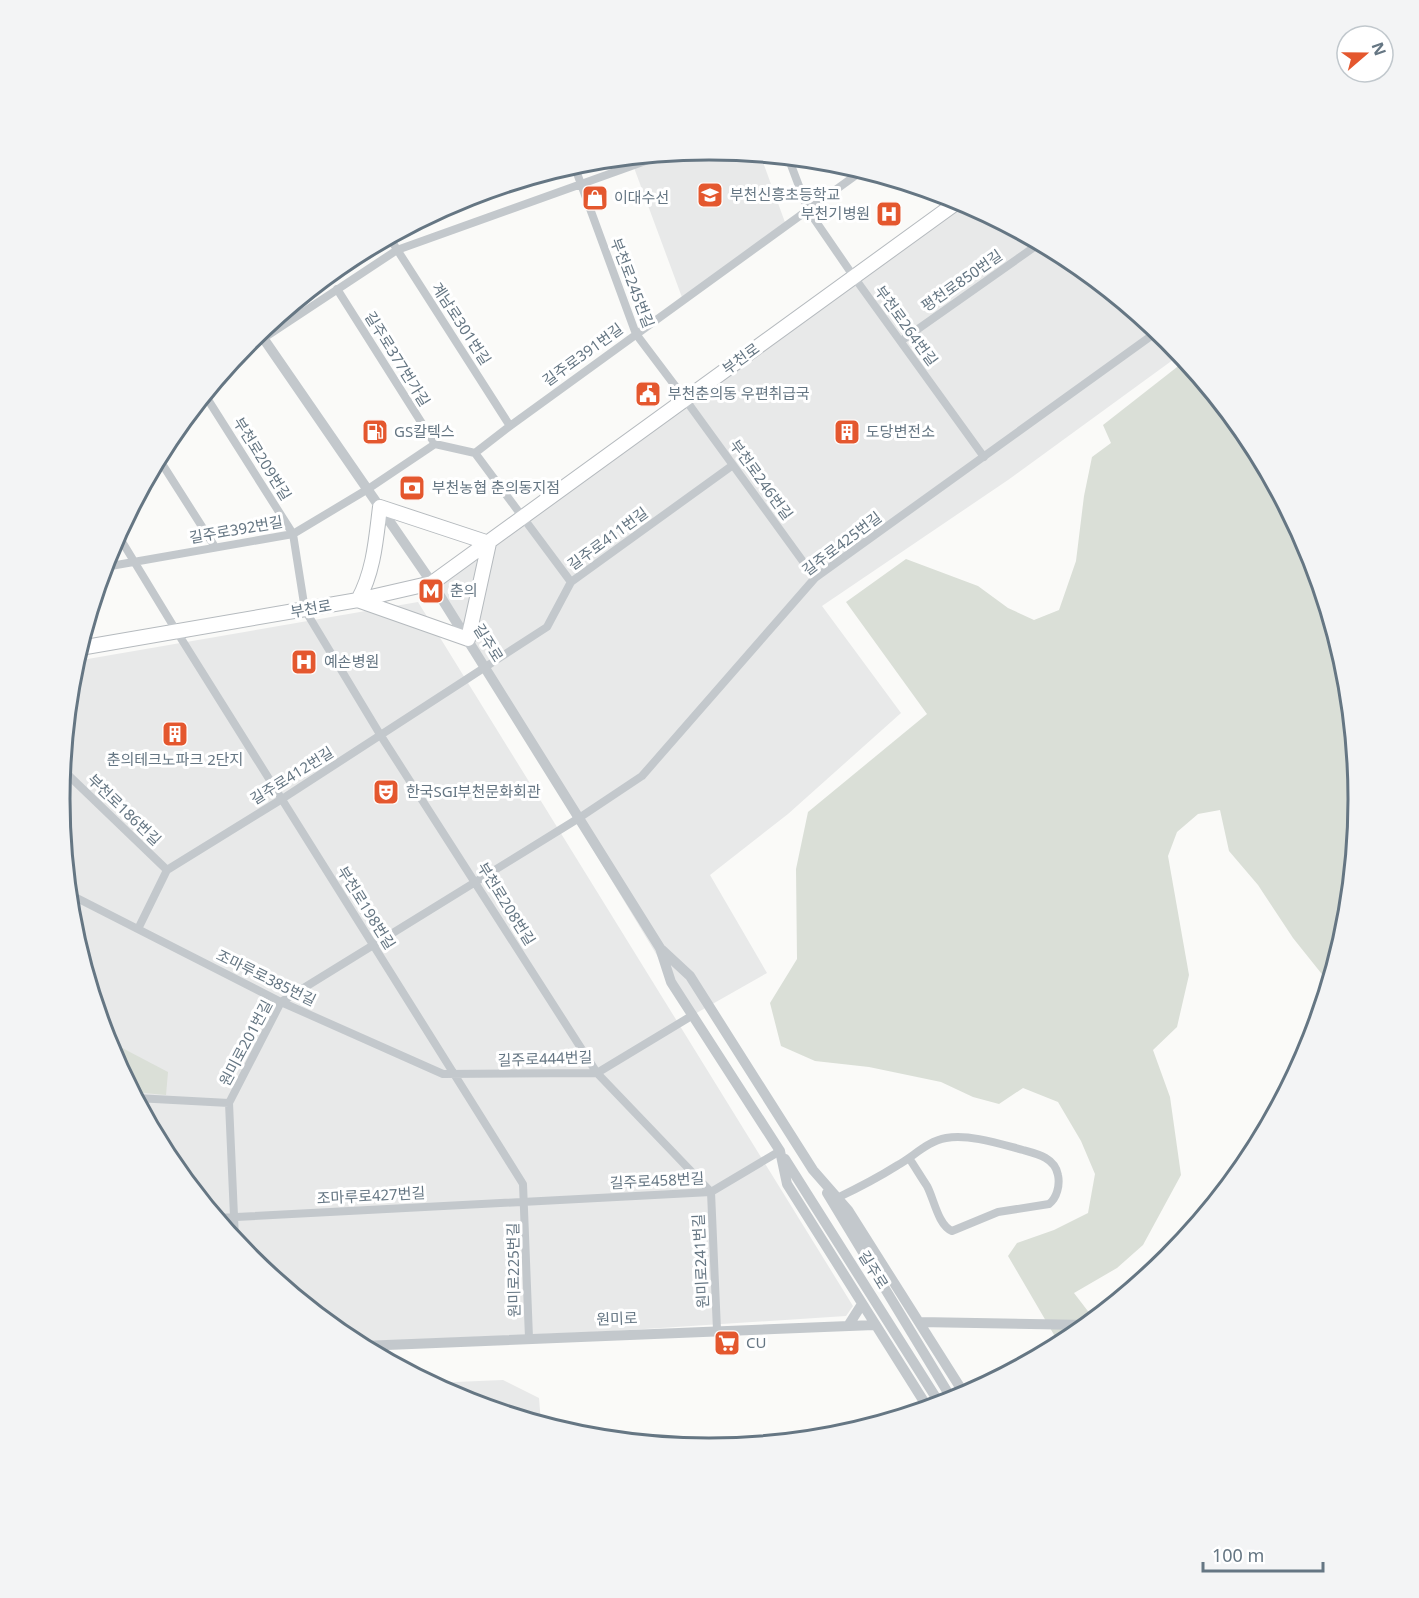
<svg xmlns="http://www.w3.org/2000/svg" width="1419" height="1598" font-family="'Noto Sans','Noto Sans KR',sans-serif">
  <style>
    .built { fill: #e8e9e9 }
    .green { fill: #dadfd7 }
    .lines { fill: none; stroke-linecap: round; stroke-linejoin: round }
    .primary-casing { stroke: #b5babe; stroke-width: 16 }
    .minor { stroke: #c3c8cc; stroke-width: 8 }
    .tertiary { stroke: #c3c8cc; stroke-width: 10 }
    .primary { stroke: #fff; stroke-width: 14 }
    .labels { text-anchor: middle; stroke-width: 6; stroke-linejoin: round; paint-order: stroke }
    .poi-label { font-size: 15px; fill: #657683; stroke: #fff; text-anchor: start }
    .street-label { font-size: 15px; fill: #657683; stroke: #fff }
    .rim { fill: none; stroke: #657683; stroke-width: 3 }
  </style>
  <rect width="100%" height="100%" fill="#fafaf8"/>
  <path class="built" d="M 710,150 L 760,154 L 786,225 L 683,300 L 633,165 L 665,154 Z
    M 960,200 L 1071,259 L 1169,340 L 1181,354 L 1008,480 L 822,606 L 901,713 L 788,814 L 710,875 L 767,973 L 693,1015 L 432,583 Z
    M 418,602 L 853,1306 L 846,1316 L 614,1331 L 354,1342 L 250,1258 L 169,1160 L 109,1047 L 72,925 L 60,799 L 73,672 L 76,661 Z
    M 503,1380 L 539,1398 L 541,1423 L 461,1399 L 431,1383 Z"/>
  <path class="green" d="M 1186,360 L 1250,438 L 1310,551 L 1347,673 L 1359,799 L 1346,926 L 1329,983 L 1293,938 L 1258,885 L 1229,851 L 1220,810 L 1198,814 L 1177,832 L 1168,856 L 1189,975 L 1177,1027 L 1153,1050 L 1170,1097 L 1181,1175 L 1143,1245 L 1117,1268 L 1074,1293 L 1094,1319 L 1070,1339 L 1060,1345 L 1008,1256 L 1017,1243 L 1054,1230 L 1088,1213 L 1095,1174 L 1081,1141 L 1058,1102 L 1023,1088 L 999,1104 L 973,1097 L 941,1082 L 869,1067 L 815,1061 L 781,1046 L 770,1003 L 797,959 L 796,869 L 808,812 L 927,714 L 846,602 L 906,559 L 978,586 L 1008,608 L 1034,620 L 1059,610 L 1076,561 L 1084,496 L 1092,457 L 1111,443 L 1103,425 Z
    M 107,1040 L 168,1072 L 166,1095 L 133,1092 Z"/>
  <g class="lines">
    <g class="primary-casing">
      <path id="primary" d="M 358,600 C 374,571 376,539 380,507 L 489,543
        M 360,601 L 468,639 L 489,543
        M 80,648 L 358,600 L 432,583 L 960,200"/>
    </g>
    <path class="minor" d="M 788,157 L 808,210 L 854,277 L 984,457
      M 574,165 L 636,334 L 685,399 L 815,578
      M 389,237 L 510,426
      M 337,289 L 435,444
      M 901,341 L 1040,243
      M 241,352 L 264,338 L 397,250 L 665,154
      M 205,395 L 293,534 L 305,610 L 381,736 L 597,1073 L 711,1192 L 717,1330
      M 475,453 L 510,426 L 863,170
      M 475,453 L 571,582
      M 159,459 L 215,547
      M 118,535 L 177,632 L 523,1184 L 529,1338
      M 105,567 L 293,534 L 368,489 L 435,444 L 475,453
      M 63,770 L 167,870
      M 69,894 L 281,1002 L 443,1074 L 597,1073 L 693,1015
      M 138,929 L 167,870 L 282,799 L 547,627 L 571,582 L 733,465
      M 136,1098 L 229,1103
      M 837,1198 C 858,1188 879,1177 898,1165 C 914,1156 928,1141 946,1138 C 970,1134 1000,1144 1023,1150 C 1038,1154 1055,1158 1058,1175 C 1060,1185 1057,1198 1049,1204 L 998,1212 L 952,1231 C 938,1225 934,1199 927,1186 C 921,1177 915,1167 909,1158
      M 217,1218 L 711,1192 L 780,1151
      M 235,1239 L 229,1103 L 281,1002 L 579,818 L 642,776 L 815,578 L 1158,331"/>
    <path class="tertiary" d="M 259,332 L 432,583 L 660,948 L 671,982 L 780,1151 L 787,1184 L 928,1408
      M 662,950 L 690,976 L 813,1170 L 848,1210 L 965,1395
      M 785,1159 L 940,1404
      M 827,1193 L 953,1401
      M 919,1322 L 1087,1325
      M 848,1326 L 862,1304
      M 362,1346 L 874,1325"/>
    <use href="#primary" class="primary"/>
  </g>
  <defs>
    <g id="school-square" transform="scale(1.35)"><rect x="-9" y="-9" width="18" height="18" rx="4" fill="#e4572e" stroke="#fff"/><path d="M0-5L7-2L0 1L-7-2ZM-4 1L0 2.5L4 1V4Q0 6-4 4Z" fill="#fff"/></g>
    <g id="shop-square" transform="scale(1.35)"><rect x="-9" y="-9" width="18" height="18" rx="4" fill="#e4572e" stroke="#fff"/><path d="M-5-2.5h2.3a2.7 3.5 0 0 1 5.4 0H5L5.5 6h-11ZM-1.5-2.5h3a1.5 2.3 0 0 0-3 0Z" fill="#fff"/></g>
    <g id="hospital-square" transform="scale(1.35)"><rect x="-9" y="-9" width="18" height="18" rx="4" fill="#e4572e" stroke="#fff"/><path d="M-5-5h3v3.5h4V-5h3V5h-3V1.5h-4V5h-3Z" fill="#fff"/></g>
    <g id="civic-square" transform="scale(1.35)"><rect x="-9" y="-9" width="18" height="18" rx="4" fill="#e4572e" stroke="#fff"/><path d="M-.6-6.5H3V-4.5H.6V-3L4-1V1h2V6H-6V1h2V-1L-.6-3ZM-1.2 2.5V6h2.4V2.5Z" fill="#fff"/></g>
    <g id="fuel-square" transform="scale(1.35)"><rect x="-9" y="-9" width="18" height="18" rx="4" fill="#e4572e" stroke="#fff"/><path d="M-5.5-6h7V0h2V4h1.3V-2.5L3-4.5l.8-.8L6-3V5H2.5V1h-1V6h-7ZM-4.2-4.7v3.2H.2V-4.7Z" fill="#fff"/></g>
    <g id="building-square" transform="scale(1.35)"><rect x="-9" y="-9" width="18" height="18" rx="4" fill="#e4572e" stroke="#fff"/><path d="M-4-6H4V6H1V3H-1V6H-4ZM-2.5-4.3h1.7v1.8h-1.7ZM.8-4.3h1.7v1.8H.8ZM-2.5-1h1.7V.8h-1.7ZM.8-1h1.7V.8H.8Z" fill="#fff"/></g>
    <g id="bank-square" transform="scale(1.35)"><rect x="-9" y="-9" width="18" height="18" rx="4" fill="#e4572e" stroke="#fff"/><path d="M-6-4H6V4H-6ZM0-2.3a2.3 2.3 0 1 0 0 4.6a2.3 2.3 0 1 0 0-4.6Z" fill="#fff"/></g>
    <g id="metro-square" transform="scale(1.35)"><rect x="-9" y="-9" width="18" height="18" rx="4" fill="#e4572e" stroke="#fff"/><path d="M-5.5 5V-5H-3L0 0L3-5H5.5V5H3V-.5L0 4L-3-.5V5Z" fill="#fff"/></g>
    <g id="theatre-square" transform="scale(1.35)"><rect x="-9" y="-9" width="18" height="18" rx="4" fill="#e4572e" stroke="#fff"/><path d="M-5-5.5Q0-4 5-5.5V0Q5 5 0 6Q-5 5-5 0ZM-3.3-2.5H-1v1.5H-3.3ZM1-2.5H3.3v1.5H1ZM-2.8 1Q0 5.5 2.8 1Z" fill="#fff"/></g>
    <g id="supermarket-square" transform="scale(1.35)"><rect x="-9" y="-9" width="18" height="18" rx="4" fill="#e4572e" stroke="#fff"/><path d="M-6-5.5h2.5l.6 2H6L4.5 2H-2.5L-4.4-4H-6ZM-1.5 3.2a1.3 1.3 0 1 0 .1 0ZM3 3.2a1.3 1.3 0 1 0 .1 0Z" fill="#fff"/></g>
  </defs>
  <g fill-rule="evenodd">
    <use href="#school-square" x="710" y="195"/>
    <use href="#shop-square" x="595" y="198"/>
    <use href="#hospital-square" x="889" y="214"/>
    <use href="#civic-square" x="648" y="394"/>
    <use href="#fuel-square" x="375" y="432"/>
    <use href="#building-square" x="847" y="432"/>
    <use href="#bank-square" x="412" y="488"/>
    <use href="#metro-square" x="431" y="591"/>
    <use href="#hospital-square" x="304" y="662"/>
    <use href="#building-square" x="175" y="734"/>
    <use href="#theatre-square" x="386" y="792"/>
    <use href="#supermarket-square" x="727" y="1343"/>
  </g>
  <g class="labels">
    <g class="poi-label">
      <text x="730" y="200">부천신흥초등학교</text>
      <text x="614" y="203">이대수선</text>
      <text x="870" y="219" text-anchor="end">부천기병원</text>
      <text x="668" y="399">부천춘의동 우편취급국</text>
      <text x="394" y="437">GS칼텍스</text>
      <text x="866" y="437">도당변전소</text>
      <text x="432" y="493">부천농협 춘의동지점</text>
      <text x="450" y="596">춘의</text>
      <text x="324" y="667">예손병원</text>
      <text x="175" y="765" text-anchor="middle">춘의테크노파크 2단지</text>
      <text x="406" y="797">한국SGI부천문화회관</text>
      <text x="746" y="1348">CU</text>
    </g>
    <g class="street-label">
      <text transform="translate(962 281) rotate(-35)" y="5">평천로850번길</text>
      <text transform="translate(632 283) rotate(69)" y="5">부천로245번길</text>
      <text transform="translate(461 324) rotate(57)" y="5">계남로301번길</text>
      <text transform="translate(906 326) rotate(54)" y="5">부천로264번길</text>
      <text transform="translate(583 355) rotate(-36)" y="5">길주로391번길</text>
      <text transform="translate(397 359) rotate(58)" y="5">길주로377번가길</text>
      <text transform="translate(741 359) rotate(-36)" y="5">부천로</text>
      <text transform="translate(262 459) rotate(58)" y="5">부천로209번길</text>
      <text transform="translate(761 480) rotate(54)" y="5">부천로246번길</text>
      <text transform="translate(236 530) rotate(-10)" y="5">길주로392번길</text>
      <text transform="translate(608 539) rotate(-36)" y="5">길주로411번길</text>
      <text transform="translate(842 544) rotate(-37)" y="5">길주로425번길</text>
      <text transform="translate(311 609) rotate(-10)" y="5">부천로</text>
      <text transform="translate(488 643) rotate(58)" y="5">길주로</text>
      <text transform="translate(292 776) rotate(-32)" y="5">길주로412번길</text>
      <text transform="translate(124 810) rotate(44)" y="5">부천로186번길</text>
      <text transform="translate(506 904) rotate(58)" y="5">부천로208번길</text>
      <text transform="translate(366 908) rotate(58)" y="5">부천로198번길</text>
      <text transform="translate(266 978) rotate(26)" y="5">조마루로385번길</text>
      <text transform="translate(246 1043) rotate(-62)" y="5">원미로201번길</text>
      <text transform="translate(545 1059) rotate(-2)" y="5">길주로444번길</text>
      <text transform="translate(657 1181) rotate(-3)" y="5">길주로458번길</text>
      <text transform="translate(371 1196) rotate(-3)" y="5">조마루로427번길</text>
      <text transform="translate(701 1261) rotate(-93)" y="5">원미로241번길</text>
      <text transform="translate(514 1270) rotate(-91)" y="5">원미로225번길</text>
      <text transform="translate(873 1270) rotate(58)" y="5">길주로</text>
      <text transform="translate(617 1319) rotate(-2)" y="5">원미로</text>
    </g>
  </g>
  <path d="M0 0H1419V1598H0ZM70 799a639 639 0 1 1 1278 0a639 639 0 1 1-1278 0Z" fill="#f3f4f5" fill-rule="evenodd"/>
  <path class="rim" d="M70 799a639 639 0 1 1 1278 0a639 639 0 1 1-1278 0Z"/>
  <g transform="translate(1365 54) rotate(70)"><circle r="28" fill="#ffffff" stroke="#c1c8cd" stroke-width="1.5"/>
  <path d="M0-4.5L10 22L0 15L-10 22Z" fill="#e4572e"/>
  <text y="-9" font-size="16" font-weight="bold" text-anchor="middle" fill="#657683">N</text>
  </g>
  <path d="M1203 1562v9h120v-9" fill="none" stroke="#657683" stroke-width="3"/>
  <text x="1212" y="1562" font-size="18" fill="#657683" stroke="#ffffff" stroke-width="4.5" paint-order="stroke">100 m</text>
</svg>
